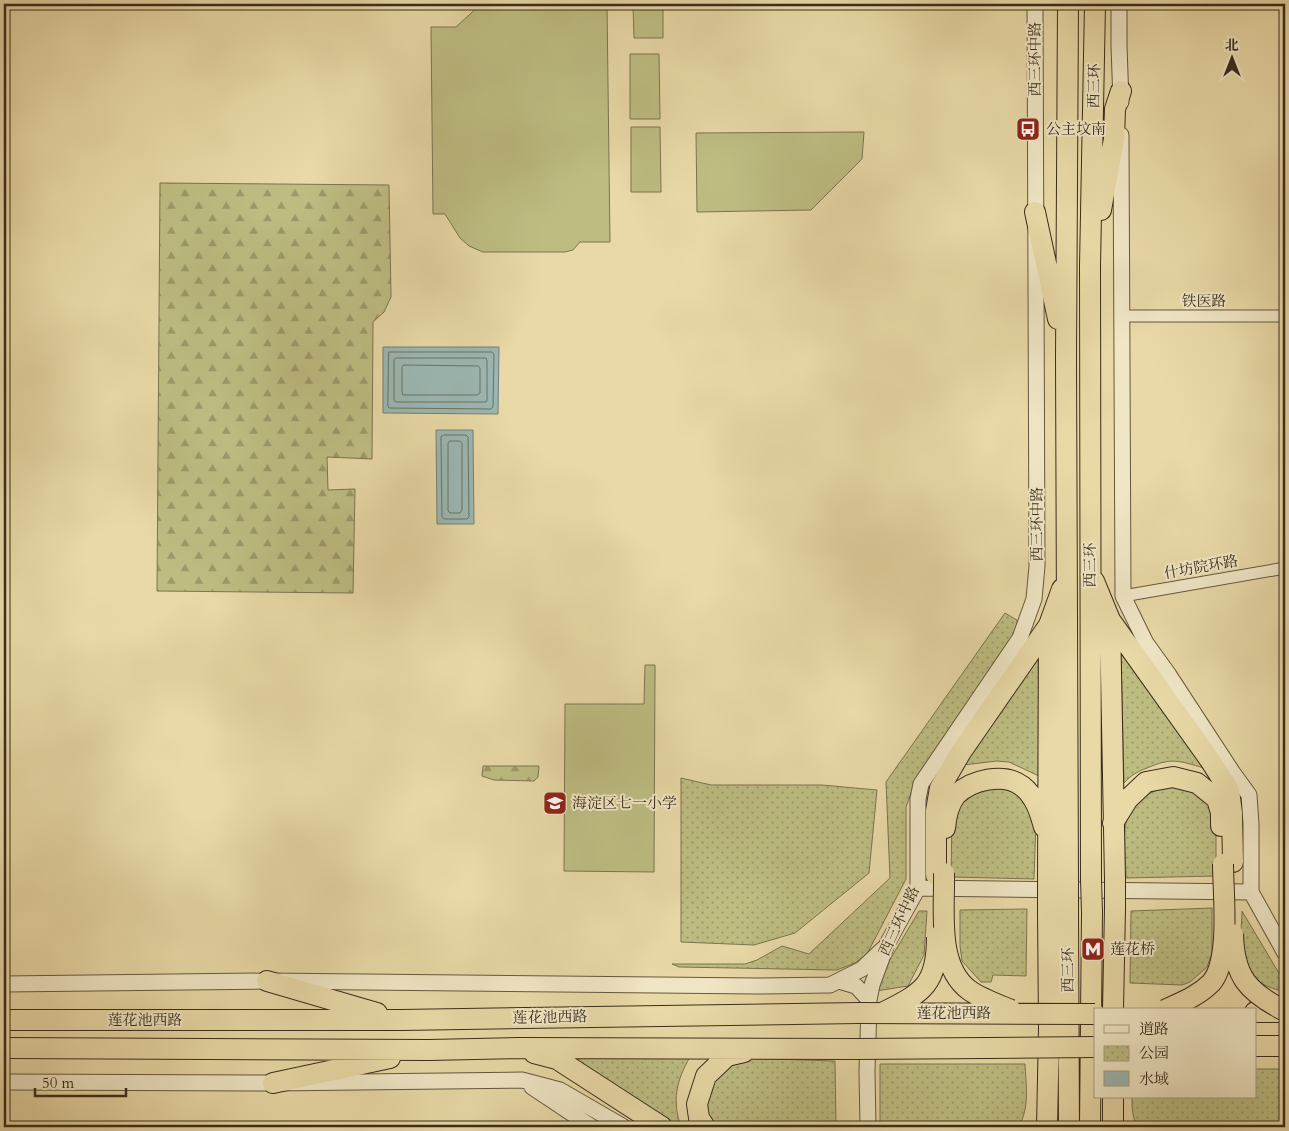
<svg xmlns="http://www.w3.org/2000/svg" width="1289" height="1131" font-family="Cardo,'Noto Serif SC',serif">
  <style>
    .grass { fill: #bdbd82; stroke: #7c744f }
    .forest { fill: url(#forest-firs); stroke: #7c744f }
    .park { fill: url(#park-dots); stroke: #7c744f }
    .water { fill: #9bb7b2; stroke: #747f76 }
    .lines { fill: none; stroke-linecap: round; stroke-linejoin: round }
    .shore { stroke: #6a7267; stroke-width: 1 }
    .minor-casing { stroke: #66573e; stroke-width: 13 }
    .tertiary-casing { stroke: #66573e; stroke-width: 17 }
    .trunk-casing { stroke: #3a2c1c; stroke-width: 22 }
    .minor { stroke: #f0e6c5; stroke-width: 11 }
    .tertiary { stroke: #f0e6c5; stroke-width: 15 }
    .trunk { stroke: #e8d9a6; stroke-width: 20 }
    .trunk-bridge-casing { stroke: #3a2c1c; stroke-width: 22; stroke-linecap: butt }
    .trunk-bridge { stroke: #e8d9a6; stroke-width: 20 }
    .labels { text-anchor: middle; stroke-width: 4; stroke-linejoin: round; paint-order: stroke }
    .street-label { font-size: 15px; fill: #3a2c1c; stroke: #f0e6c5 }
    .poi-label { font-size: 15px; fill: #3a2c1c; stroke: #f0e6c5; text-anchor: start }
  </style>
  <defs>
    <pattern id="forest-firs" width="22" height="20" patternUnits="userSpaceOnUse" patternTransform="scale(1.25)"><rect width="22" height="20" fill="#bdbd82"/><path d="M5 1l3.5 6h-7zM16 11l3.5 6h-7z" fill="#9b9a6a"/></pattern>
    <pattern id="park-dots" width="8" height="8" patternUnits="userSpaceOnUse" patternTransform="scale(1.25)"><rect width="8" height="8" fill="#bdbd82"/><path d="M2 2h.1M6 6h.1" fill="none" stroke="#9b9a6a" stroke-width="1.8" stroke-linecap="round"/></pattern>
  </defs>
  <rect width="100%" height="100%" fill="#e8d9a6"/>
  <filter id="stains"><feTurbulence type="fractalNoise" baseFrequency=".004" numOctaves="4"/><feColorMatrix values="0 0 0 0 .2 0 0 0 0 .09 0 0 0 0 .02 0 0 0 .5 -.17"/></filter>
  <radialGradient id="worn" r=".72"><stop offset=".6" stop-color="#630" stop-opacity="0"/><stop offset="1" stop-color="#630" stop-opacity=".3"/></radialGradient>
  <path class="grass" d="M 481,4 L 607,4 L 610,242 L 580,242 L 573,250 L 565,252 L 483,252 L 469,246 L 460,238 L 445,214 L 433,214 L 431,27 L 456,27 Z
    M 633,4 L 663,4 L 663,38 L 634,38 Z
    M 630,54 L 659,54 L 660,119 L 630,119 Z
    M 631,127 L 660,127 L 661,192 L 631,192 Z
    M 864,132 L 862,159 L 811,210 L 697,212 L 696,133 Z
    M 645,665 L 655,665 L 654,872 L 564,871 L 565,704 L 644,704 Z"/>
  <path class="forest" d="M 160,183 L 389,185 L 391,297 L 384,312 L 373,322 L 372,459 L 327,457 L 328,490 L 355,489 L 353,593 L 157,591 Z
    M 483,766 L 539,766 L 538,777 L 534,781 L 494,780 L 482,776 Z"/>
  <path class="park" d="M 1005,613 L 1017,620 L 1017,630 L 915,782 L 906,807 L 906,879 L 867,954 L 855,963 L 837,970 L 679,967 L 672,964 L 745,964 L 757,960 L 782,946 L 809,954 L 890,878 L 886,782 Z
    M 1121,653 L 1204,768 C 1179,761 1172,757 1147,768 C 1137,772 1131,775 1124,783 Z
    M 1038,654 L 1040,774 L 1039,776 L 1009,762 L 997,761 L 963,765 Z
    M 681,778 L 711,785 L 822,785 L 877,790 L 869,873 L 795,933 L 754,945 L 681,942 Z
    M 1179,785 L 1193,790 L 1207,800 L 1216,812 L 1216,876 L 1126,878 C 1126,864 1123,836 1126,823 C 1131,799 1156,787 1179,785 Z
    M 1010,787 L 1025,797 L 1036,821 L 1034,879 L 951,877 L 952,815 L 956,806 L 978,790 Z
    M 1212,908 L 1212,953 L 1207,967 L 1190,982 L 1182,985 L 1130,983 L 1131,911 Z
    M 1027,909 L 1026,976 L 993,975 L 991,982 L 981,982 L 962,961 L 960,946 L 960,910 Z
    M 919,911 L 927,911 L 924,955 L 908,986 L 876,991 L 882,973 Z
    M 1242,911 L 1283,980 L 1283,992 C 1270,987 1254,983 1245,971 C 1237,960 1242,925 1242,911 Z
    M 583,1057 L 690,1057 C 676,1081 672,1101 681,1127 L 672,1127 L 584,1069 L 577,1063 L 580,1058 Z
    M 741,1058 L 835,1061 L 836,1127 L 717,1127 L 705,1110 L 711,1081 Z
    M 880,1064 L 1025,1064 C 1026,1084 1030,1110 1018,1127 L 880,1127 Z
    M 1255,1069 L 1282,1069 L 1280,1127 L 1138,1127 C 1132,1118 1132,1108 1132,1097 L 1255,1097 Z"/>
  <path class="water" d="M 383,347 L 499,347 L 498,414 L 383,413 Z
    M 436,430 L 473,430 L 474,524 L 437,524 Z"/>
  <g class="lines">
    <path class="shore" d="M 389,352 L 492,352 L 494,354 L 493,407 L 491,409 L 389,408 L 388,406 Z
      M 396,358 L 486,358 L 487,361 L 487,401 L 485,402 L 396,402 L 394,400 L 394,360 Z
      M 404,365 L 478,366 L 480,368 L 480,393 L 477,395 L 403,395 L 402,392 L 402,368 Z
      M 444,435 L 466,435 L 468,437 L 469,517 L 467,519 L 444,519 L 442,517 L 441,437 Z
      M 450,441 L 460,441 L 462,443 L 462,510 L 460,513 L 450,513 L 448,511 L 448,444 Z"/>
    <g class="minor-casing">
      <path id="minor" d="M 1122,316 L 1285,316
        M 1123,596 L 1285,568"/>
    </g>
    <g class="tertiary-casing">
      <path id="tertiary" d="M 1119,4 L 1119,46 L 1121,102
        M 1121,135 L 1123,596 L 1146,643 L 1169,675 L 1233,773 L 1249,795 L 1251,824 L 1251,892 L 1285,953
        M 918,888 L 1251,892
        M 839,981 L 856,986 L 869,1000 L 872,985 L 887,944 L 918,888 L 918,799 L 921,784 L 1020,638 L 1034,599 L 1037,566 L 1035,4
        M 4,984 L 267,981 L 757,986 L 830,985 L 862,969 L 883,949
        M 4,1082 L 273,1083 L 522,1080 L 560,1090 L 624,1127
        M 532,1087 L 592,1127
        M 868,1127 L 867,1072 L 869,1004"/>
    </g>
    <g class="trunk-casing">
      <path id="trunk" d="M 1068,4 L 1066,358 L 1068,882
        M 1101,210 L 1114,139 L 1115,109 L 1121,91
        M 1035,212 L 1058,319
        M 1094,581 L 1110,620 L 1210,760 L 1229,790 L 1232,813 L 1233,862
        M 1110,620 L 1115,880
        M 1113,823 L 1128,799 L 1146,782 L 1173,777 L 1197,783 L 1217,799 L 1221,813 L 1221,826
        M 945,828 C 946,816 948,805 956,795 C 971,780 1004,772 1022,786 C 1035,796 1040,812 1044,827
        M 936,875 L 936,811 L 940,788 L 961,752 L 1049,625 L 1062,589
        M 1091,880 L 1090,266 L 1095,4
        M 1048,882 L 1049,625
        M 1068,911 L 1069,1127
        M 267,981 L 377,1013
        M 1113,1010 L 1115,908
        M 1255,1012 L 1285,1012
        M 4,1020 L 401,1020 L 859,1013
        M 1255,1046 L 1285,1046
        M 4,1048 L 429,1050 L 518,1048 L 856,1049
        M 534,1053 L 557,1059 L 662,1127
        M 273,1083 L 390,1058
        M 705,1127 L 699,1118 L 697,1104 L 706,1076 L 727,1056 L 744,1052
        M 1047,1127 L 1049,1028 L 1048,911
        M 1090,1127 L 1092,912
        M 1113,1127 L 1113,1097"/>
    </g>
    <use href="#minor" class="minor"/>
    <use href="#tertiary" class="tertiary"/>
    <use href="#trunk" class="trunk"/>
    <g class="trunk-bridge-casing">
      <path id="trunk-bridge" d="M 944,873 C 945,910 936,965 969,990 C 980,998 999,1005 1011,1010
        M 1091,880 L 1092,912
        M 1048,882 L 1048,911
        M 1115,908 L 1115,880
        M 1068,911 L 1068,882
        M 1233,934 C 1234,977 1248,992 1285,1011
        M 1165,1010 C 1182,1002 1198,996 1211,983 C 1231,961 1223,893 1223,864
        M 884,1012 C 924,992 937,984 937,937
        M 859,1013 L 1095,1014
        M 856,1049 L 1095,1047"/>
    </g>
    <use href="#trunk-bridge" class="trunk-bridge"/>
  </g>
  <defs>
    <g id="bus-square" transform="scale(1.25)"><rect x="-9" y="-9" width="18" height="18" rx="4" fill="#8f2418" stroke="#f0e6c5"/><path d="M-5-6H5V4H4V6H2V4H-2V6H-4V4H-5ZM-3.5-4V0h7V-4ZM-3.5 1.2v1.5H-2V1.2ZM2 1.2v1.5H3.5V1.2Z" fill="#fff"/></g>
    <g id="school-square" transform="scale(1.25)"><rect x="-9" y="-9" width="18" height="18" rx="4" fill="#8f2418" stroke="#f0e6c5"/><path d="M0-5L7-2L0 1L-7-2ZM-4 1L0 2.5L4 1V4Q0 6-4 4Z" fill="#fff"/></g>
    <g id="metro-square" transform="scale(1.25)"><rect x="-9" y="-9" width="18" height="18" rx="4" fill="#8f2418" stroke="#f0e6c5"/><path d="M-5.5 5V-5H-3L0 0L3-5H5.5V5H3V-.5L0 4L-3-.5V5Z" fill="#fff"/></g>
  </defs>
  <g fill-rule="evenodd">
    <use href="#bus-square" x="1028" y="129"/>
    <use href="#school-square" x="555" y="803"/>
    <use href="#metro-square" x="1093" y="949"/>
  </g>
  <g class="labels">
    <g class="street-label">
      <text transform="translate(1035 59) rotate(-90)" y="5">西三环中路</text>
      <text transform="translate(1094 86) rotate(-89)" y="5">西三环</text>
      <text x="1204" y="306">铁医路</text>
      <text transform="translate(1037 524) rotate(-90)" y="5">西三环中路</text>
      <text transform="translate(1090 565) rotate(-90)" y="5">西三环</text>
      <text transform="translate(1201 567) rotate(-10)" y="5">什坊院环路</text>
      <text transform="translate(899 921) rotate(-65)" y="5">西三环中路</text>
      <text transform="translate(1068 970) rotate(-90)" y="5">西三环</text>
      <text x="954" y="1018">莲花池西路</text>
      <text transform="translate(550 1017) rotate(-1)" y="5">莲花池西路</text>
      <text x="145" y="1025">莲花池西路</text>
    </g>
    <g class="poi-label">
      <text x="1046" y="134">公主坟南</text>
      <text x="572" y="808">海淀区七一小学</text>
      <text x="1110" y="954">莲花桥</text>
    </g>
  </g>
  <rect width="1289" height="1131" fill="none" stroke="#e8d9a6" stroke-width="20"/>
  <rect x="5" y="5" width="1279" height="1121" fill="none" stroke="#3a2c1c" stroke-width="2.5"/>
  <rect x="10" y="10" width="1269" height="1111" fill="none" stroke="#3a2c1c"/>
  <rect x="1094" y="1008" width="162" height="90" fill="#f0e6c5" stroke="#a79c81"/>
  <rect x="1104" y="1025" width="25" height="8" fill="#f0e6c5" stroke="#a79c81"/>
  <text x="1139" y="1034" font-size="15" fill="#3a2c1c">道路</text>
  <rect x="1104" y="1046" width="25" height="15" fill="url(#park-dots)" stroke="#a79c81"/>
  <text x="1139" y="1058" font-size="15" fill="#3a2c1c">公园</text>
  <rect x="1104" y="1071" width="25" height="15" fill="#9bb7b2" stroke="#a79c81"/>
  <text x="1139" y="1084" font-size="15" fill="#3a2c1c">水域</text>
  <g transform="translate(1232 58)" stroke="#f0e6c5" stroke-width="4" paint-order="stroke">
  <path d="M0-4L9 19L0 12L-9 19Z" fill="#3a2c1c"/>
  <text y="-8" font-size="14" font-weight="bold" text-anchor="middle" fill="#3a2c1c">北</text>
  </g>
  <path d="M35 1088v8h91v-8" fill="none" stroke="#3a2c1c" stroke-width="2.5"/>
  <text x="42" y="1088" font-size="15" fill="#3a2c1c" stroke="#f0e6c5" stroke-width="4" paint-order="stroke">50 m</text>
  <rect width="100%" height="100%" filter="url(#stains)"/>
  <rect width="100%" height="100%" fill="url(#worn)"/>
</svg>
